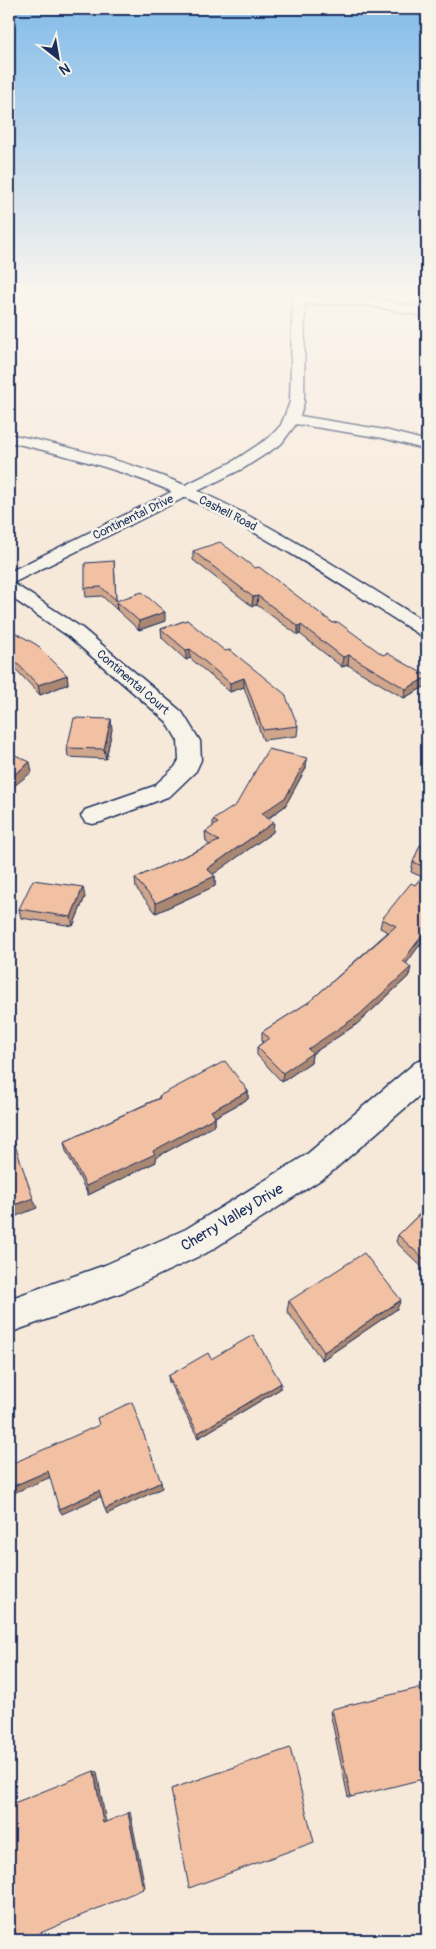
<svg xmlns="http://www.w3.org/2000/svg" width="436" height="1949" font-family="Pangolin,sans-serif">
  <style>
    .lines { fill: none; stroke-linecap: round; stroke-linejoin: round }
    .minor-casing { stroke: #1b2f5e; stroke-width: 3 }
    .tertiary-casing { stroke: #1b2f5e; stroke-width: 3 }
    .minor { fill: #f7f3e8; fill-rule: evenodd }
    .tertiary { fill: #f7f3e8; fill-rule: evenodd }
    .wall { fill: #d0a68c; stroke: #1b2f5e }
    .shaded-wall { fill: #a98772; stroke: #1b2f5e }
    .building { fill: #f2c1a3; stroke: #1b2f5e }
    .labels { text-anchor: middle; stroke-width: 5; stroke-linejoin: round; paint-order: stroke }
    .far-street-label { font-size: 12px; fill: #1b2f5e; stroke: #f7f3e8 }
    .street-label { font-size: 15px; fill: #1b2f5e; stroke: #f7f3e8 }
  </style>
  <rect width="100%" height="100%" fill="#f6e9da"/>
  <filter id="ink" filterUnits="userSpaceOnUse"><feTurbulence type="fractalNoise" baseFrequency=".02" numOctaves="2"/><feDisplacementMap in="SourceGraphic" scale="10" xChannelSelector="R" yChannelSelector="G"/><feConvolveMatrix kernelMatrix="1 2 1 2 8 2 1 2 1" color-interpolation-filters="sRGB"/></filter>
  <g filter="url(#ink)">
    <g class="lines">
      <g class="minor-casing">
        <path id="minor" d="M 293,290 L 305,290 L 305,297 L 366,297 L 427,309 L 427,317 L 366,305 L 305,304 L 304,402 L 300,416 L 385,430 L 427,441 L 427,450 L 383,438 L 296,424 L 281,444 L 244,468 L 13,583 L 82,628 L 182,712 L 200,741 L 201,760 L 196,771 L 170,796 L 101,822 L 93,824 L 85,822 L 81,816 L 85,810 L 154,786 L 175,767 L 179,760 L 178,741 L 166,721 L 68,636 L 9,596 L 9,572 L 232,462 L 270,437 L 281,425 L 290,402 Z"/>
      </g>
      <g class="tertiary-casing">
        <path id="tertiary" d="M 9,434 C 72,447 135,463 194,489 C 276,526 351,576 427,623 L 427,637 L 420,635 C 336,582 254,525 161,487 C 112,467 61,454 9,442 Z
          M 427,1059 L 427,1089 L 328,1175 L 210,1251 L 123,1292 L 9,1333 L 9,1299 L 105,1265 L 186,1229 L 306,1155 L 416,1062 Z"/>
      </g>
      <use href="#minor" class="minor"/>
      <use href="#tertiary" class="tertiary"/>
    </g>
    <path class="wall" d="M 193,551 L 255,568 L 333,623 L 383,655 L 427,676 L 426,686 L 404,698 L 348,665 L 342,667 L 300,634 L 298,635 L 257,605 L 252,606 L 193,560 Z
      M 114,561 L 116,601 L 165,621 L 139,630 L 117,610 L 116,603 L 117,610 L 102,596 L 86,597 L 85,588 Z
      M 187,620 L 298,726 L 297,736 L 263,740 L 244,687 L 230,692 L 190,658 L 186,660 L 162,638 L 161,629 Z
      M 9,629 L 67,675 L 68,684 L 40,695 L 9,662 Z
      M 112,729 L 106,759 L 68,757 L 67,748 Z
      M 306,768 L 285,806 L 268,819 L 273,832 L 213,874 L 215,876 L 215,886 L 156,913 L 136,888 L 135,878 L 210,845 L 206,842 L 205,832 L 213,827 L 213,820 Z
      M 427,848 L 427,935 L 406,963 L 409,976 L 357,1024 L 312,1054 L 311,1062 L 282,1082 L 257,1055 L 257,1047 L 263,1042 L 262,1041 L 262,1032 L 309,1002 L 388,932 L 380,928 L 382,919 L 415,885 L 422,877 L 411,872 L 413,862 Z
      M 85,897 L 73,926 L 21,918 L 19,909 Z
      M 248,1091 L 248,1099 L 215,1117 L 215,1125 L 155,1158 L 156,1162 L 88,1195 L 66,1151 L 64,1142 L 159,1098 L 159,1096 Z
      M 427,1207 L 427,1272 L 396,1242 L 398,1235 Z
      M 289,1301 L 397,1309 L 322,1360 L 287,1311 Z
      M 211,1359 L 281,1383 L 280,1389 L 198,1438 L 169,1382 L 168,1376 Z
      M 423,1705 L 351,1797 L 348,1797 L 330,1712 L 332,1709 Z"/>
    <path class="shaded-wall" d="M 258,596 L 257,605 L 252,606 L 253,597 Z
      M 165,612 L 165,621 L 139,630 L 139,621 Z
      M 301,625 L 300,634 L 298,635 L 298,626 Z
      M 190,649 L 190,658 L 186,660 L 186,650 Z
      M 349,655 L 348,665 L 342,667 L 343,657 Z
      M 67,675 L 68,684 L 40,695 L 38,685 Z
      M 427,677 L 426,686 L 404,698 L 406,689 Z
      M 244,678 L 244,687 L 230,692 L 230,683 Z
      M 111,719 L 112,729 L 106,759 L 104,749 Z
      M 307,758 L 306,768 L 285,806 L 260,824 L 261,814 Z
      M 30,762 L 32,772 L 9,790 L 9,779 Z
      M 274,822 L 273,832 L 208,878 L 207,869 Z
      M 215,876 L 215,886 L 156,913 L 156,903 Z
      M 83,887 L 85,897 L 73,926 L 71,917 Z
      M 427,929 L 427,935 L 401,971 L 403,961 Z
      M 411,967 L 409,976 L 357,1024 L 312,1054 L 311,1062 L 282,1082 L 283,1073 L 308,1049 Z
      M 248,1091 L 248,1099 L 211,1119 L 211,1111 Z
      M 215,1117 L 215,1125 L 155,1158 L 156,1162 L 88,1195 L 86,1186 Z
      M 33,1198 L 37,1208 L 9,1219 L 9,1207 Z
      M 401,1300 L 397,1309 L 322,1360 L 324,1352 Z
      M 281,1383 L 280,1389 L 198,1438 L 198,1433 Z
      M 48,1471 L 51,1477 L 9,1495 L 9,1488 Z
      M 161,1482 L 162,1488 L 107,1514 L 105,1509 Z
      M 99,1491 L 102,1496 L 62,1514 L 59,1509 Z
      M 9,1533 L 11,1542 L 9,1543 Z
      M 94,1771 L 97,1772 L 106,1823 L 103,1823 Z
      M 130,1812 L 145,1887 L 143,1889 L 128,1813 Z"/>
    <path class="building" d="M 220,542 L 255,568 L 259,567 L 333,623 L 338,622 L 383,655 L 387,653 L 427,676 L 427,677 L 406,689 L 349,655 L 343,657 L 301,625 L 298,626 L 258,596 L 253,597 L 193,551 Z
      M 114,561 L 116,600 L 101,587 L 85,588 L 85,563 Z
      M 142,592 L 165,612 L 139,621 L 116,601 Z
      M 187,620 L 225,651 L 230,650 L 285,694 L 298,726 L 263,730 L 244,678 L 230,683 L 190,649 L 186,650 L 161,629 Z
      M 9,629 L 37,645 L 67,675 L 38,685 L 9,655 Z
      M 74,718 L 111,719 L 104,749 L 67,748 Z
      M 268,749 L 307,758 L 286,797 L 261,814 L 274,822 L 207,869 L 215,876 L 156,903 L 135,878 L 219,841 L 205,832 L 218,823 L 213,820 L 236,805 Z
      M 9,752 L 30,762 L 9,779 Z
      M 420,845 L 427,848 L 427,868 L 413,862 Z
      M 427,870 L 427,929 L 403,961 L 411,967 L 359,1015 L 308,1049 L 312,1053 L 283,1073 L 257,1047 L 269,1038 L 262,1032 L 309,1002 L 396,926 L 382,919 L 411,883 L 415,885 Z
      M 33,880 L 83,887 L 71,917 L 19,909 Z
      M 225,1061 L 248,1091 L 211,1111 L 215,1117 L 153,1151 L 155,1154 L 86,1186 L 64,1142 L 160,1098 L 159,1096 Z
      M 14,1142 L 33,1198 L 9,1207 L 9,1144 Z
      M 427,1207 L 427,1262 L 398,1235 Z
      M 364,1253 L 401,1300 L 324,1352 L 289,1301 Z
      M 253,1335 L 281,1383 L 198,1433 L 168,1376 L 208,1353 L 211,1359 Z
      M 132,1402 L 161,1482 L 105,1509 L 99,1491 L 59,1509 L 48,1471 L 9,1488 L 9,1465 L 99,1425 L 97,1418 Z
      M 419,1688 L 423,1705 L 427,1704 L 427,1778 L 351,1797 L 332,1709 Z
      M 290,1748 L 314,1842 L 189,1888 L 171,1789 Z
      M 94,1771 L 103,1823 L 128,1813 L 143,1889 L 24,1940 L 16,1940 L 9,1884 L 9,1805 Z"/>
  </g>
  <linearGradient id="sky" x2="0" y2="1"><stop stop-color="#83bcea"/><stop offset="0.52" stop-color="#fbf5ee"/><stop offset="1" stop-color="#fbf5ee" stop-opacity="0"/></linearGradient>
  <rect width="436" height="563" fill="url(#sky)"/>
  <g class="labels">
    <g class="far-street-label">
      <text transform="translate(228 513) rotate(27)" y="4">Cashell Road</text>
      <text transform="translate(133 517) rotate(-26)" y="4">Continental Drive</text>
      <text transform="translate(133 682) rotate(41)" y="4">Continental Court</text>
    </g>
    <g class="street-label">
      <text transform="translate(232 1217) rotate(-31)" y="5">Cherry Valley Drive</text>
    </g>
  </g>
  <rect width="436" height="1949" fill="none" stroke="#f7f3e8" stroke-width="30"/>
  <rect x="15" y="15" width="406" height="1919" fill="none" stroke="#1b2f5e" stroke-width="2" filter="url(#ink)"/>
  <g transform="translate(58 58) rotate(149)" stroke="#f7f3e8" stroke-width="4" paint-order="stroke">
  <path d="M0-4L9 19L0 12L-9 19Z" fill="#1b2f5e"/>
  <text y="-8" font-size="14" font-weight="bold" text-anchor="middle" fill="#1b2f5e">N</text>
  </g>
</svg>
